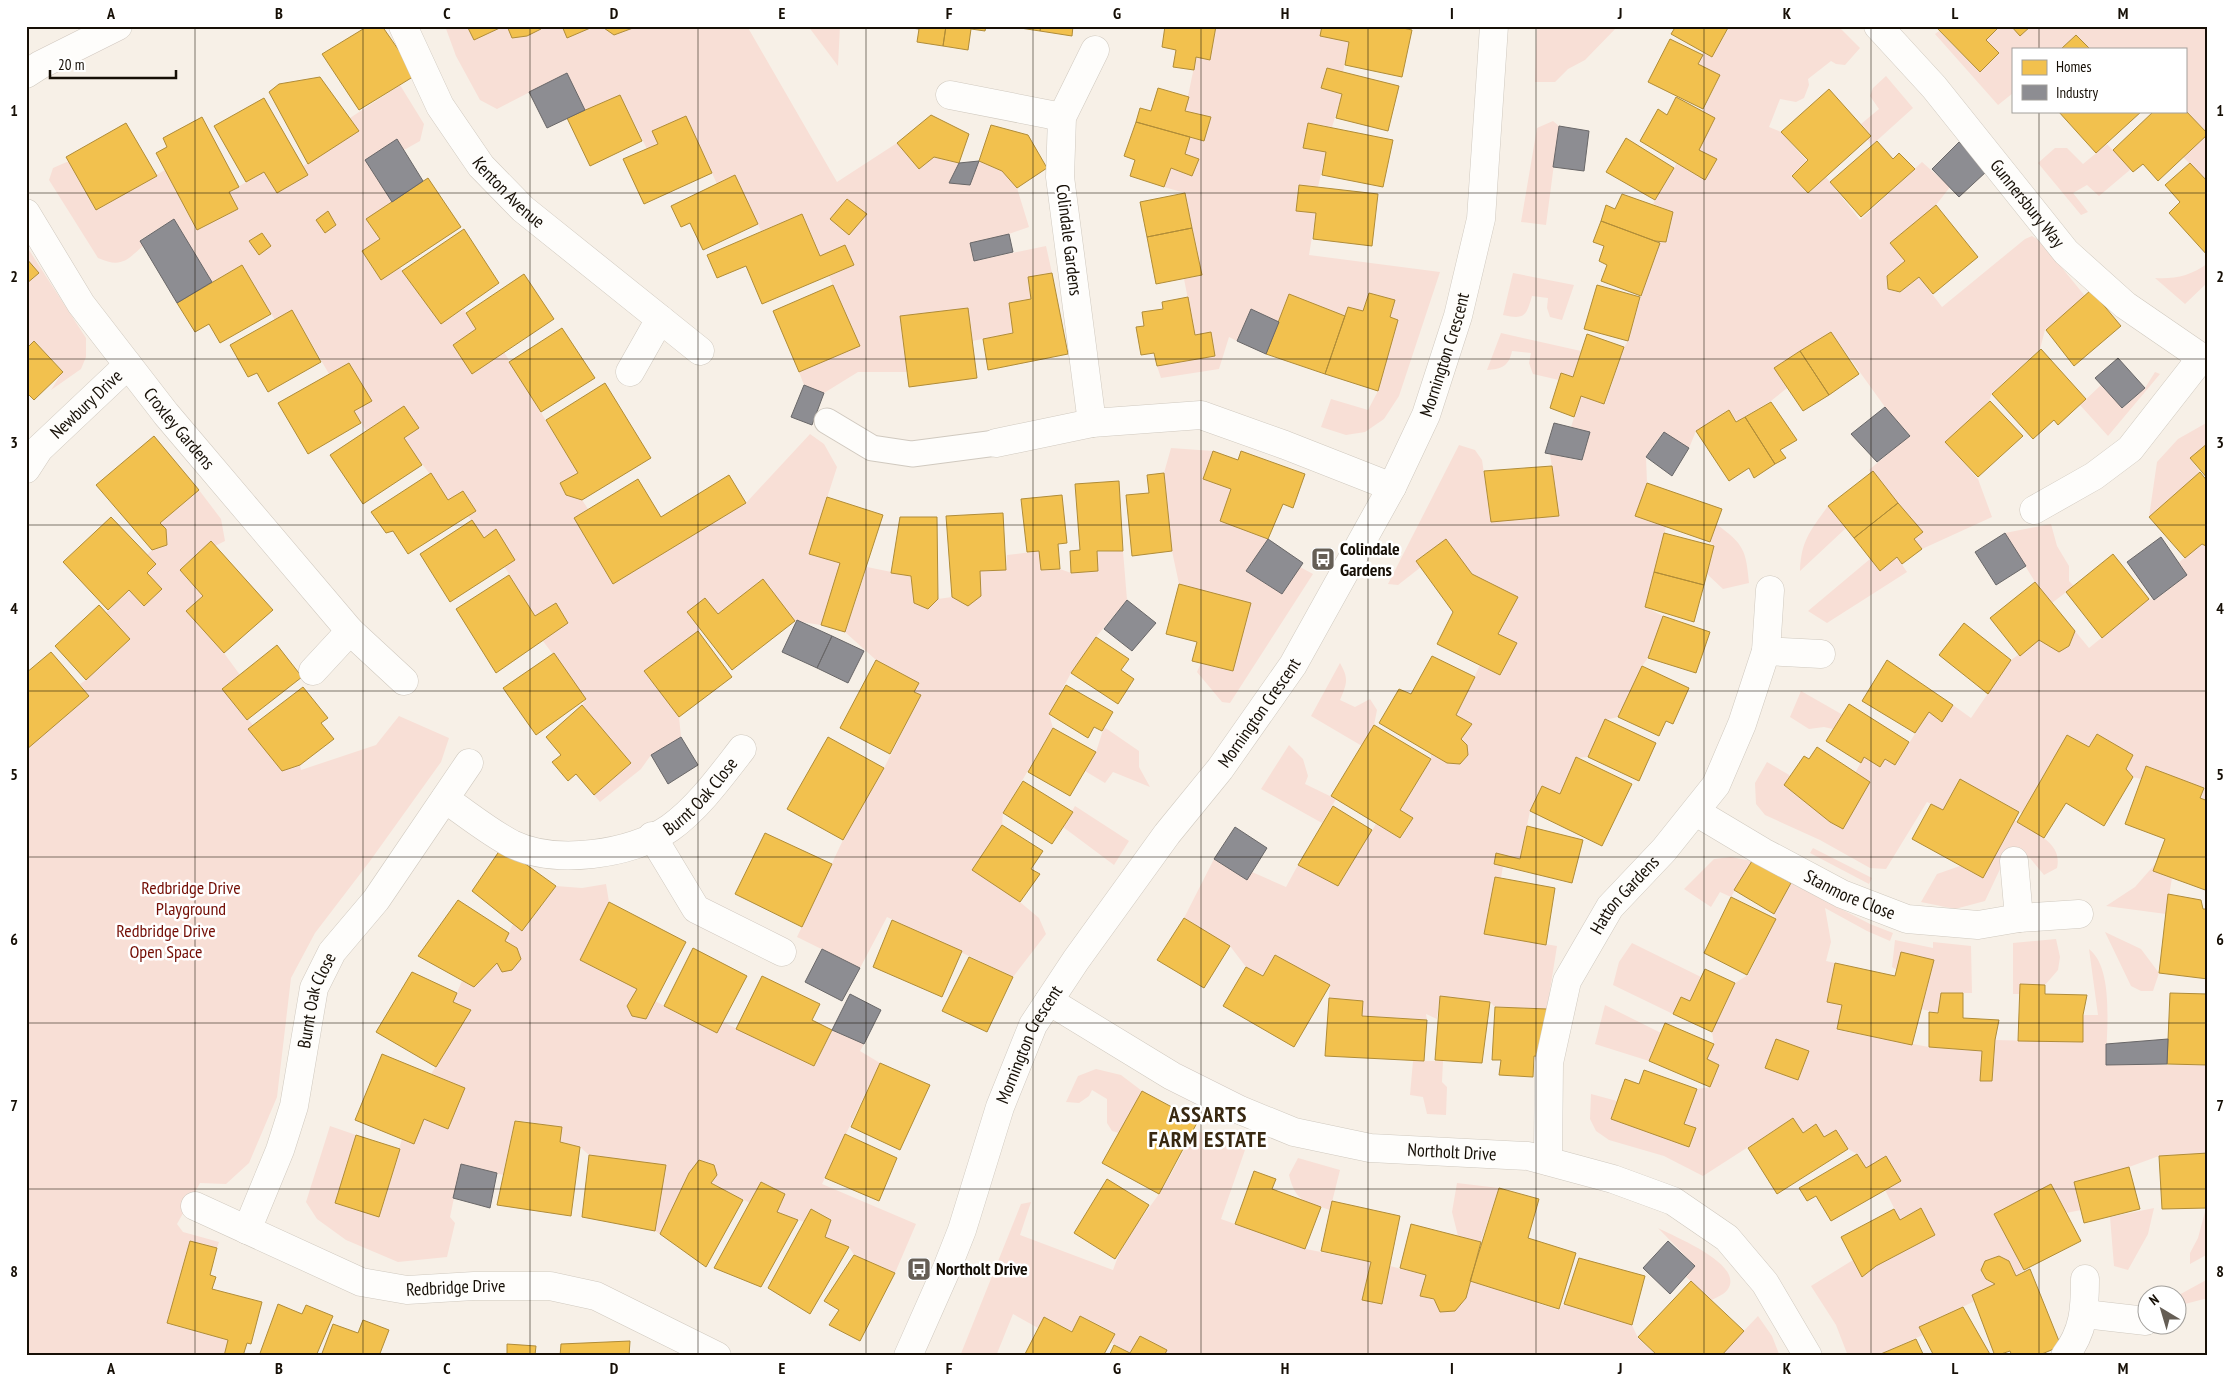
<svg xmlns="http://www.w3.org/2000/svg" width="2234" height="1382" font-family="'PT Sans Narrow',sans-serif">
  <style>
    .green { fill: #f8dfd6 }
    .homes { fill: #f2c14e; stroke: #b08c38 }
    .industry { fill: #8d8d92; stroke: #696768 }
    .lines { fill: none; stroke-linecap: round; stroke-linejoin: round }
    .service-casing { stroke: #d0c9bf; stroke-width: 27 }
    .minor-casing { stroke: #d0c9bf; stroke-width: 29 }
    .tertiary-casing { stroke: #d0c9bf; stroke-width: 29 }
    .service { stroke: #fefdfb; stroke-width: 25 }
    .minor { stroke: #fefdfb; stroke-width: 28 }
    .tertiary { stroke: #fefdfb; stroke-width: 28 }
    .grid { fill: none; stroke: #160f06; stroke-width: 1; stroke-opacity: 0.55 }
    .labels { text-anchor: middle; stroke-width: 5; stroke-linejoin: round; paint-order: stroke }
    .street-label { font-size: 18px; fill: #160f06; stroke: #fff }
    .poi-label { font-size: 18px; font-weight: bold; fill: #160f06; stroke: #fff; text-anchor: start }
    .park-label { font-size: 18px; fill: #730d04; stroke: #fff }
    .district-label { font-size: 22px; font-weight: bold; letter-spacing: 1px; fill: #382811; stroke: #fff }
    .neatline { fill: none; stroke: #160f06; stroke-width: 2 }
    .grid-label { font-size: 16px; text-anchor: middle; font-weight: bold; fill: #160f06 }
  </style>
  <rect width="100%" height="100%" fill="#f7f0e7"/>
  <path class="green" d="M 445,26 L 467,26 L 474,40 L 504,26 L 507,26 L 512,38 L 527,36 L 541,29 L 540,26 L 562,26 L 567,38 L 595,26 L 601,26 L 614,35 L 633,28 L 632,26 L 747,26 L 837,182 L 897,143 L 919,169 L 934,157 L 959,163 L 969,185 L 979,161 L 1002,171 L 1017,188 L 1029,227 L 1009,234 L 970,243 L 974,261 L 1046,246 L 1052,273 L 1028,277 L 1031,299 L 1009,303 L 1013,333 L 972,341 L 968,308 L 900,316 L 907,372 L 858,372 L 824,393 L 804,385 L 799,372 L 859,346 L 829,276 L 854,265 L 845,245 L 820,256 L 802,214 L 761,231 L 735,175 L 717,184 L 686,116 L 652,131 L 658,144 L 647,149 L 620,95 L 585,110 L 567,73 L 497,109 L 480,100 L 456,56 Z
    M 808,26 L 840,26 L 838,66 Z
    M 1216,26 L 1322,26 L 1320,36 L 1349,42 L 1343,72 L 1327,68 L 1321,88 L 1342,94 L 1332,127 L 1308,123 L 1303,147 L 1326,152 L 1318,187 L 1298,185 L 1296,211 L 1316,213 L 1309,255 L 1440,272 L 1399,396 L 1384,419 L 1365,432 L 1346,435 L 1321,427 L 1331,399 L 1368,410 L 1378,391 L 1398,320 L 1390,317 L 1395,300 L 1369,293 L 1363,311 L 1348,307 L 1345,316 L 1289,294 L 1279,322 L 1251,309 L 1237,341 L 1229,337 L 1219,369 L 1161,378 L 1157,366 L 1215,356 L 1195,335 L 1184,279 L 1202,275 L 1185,193 L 1164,187 L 1171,168 L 1192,176 L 1199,159 L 1185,154 L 1190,137 L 1204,141 L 1211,118 L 1185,111 L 1196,57 L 1210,59 Z
    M 1537,26 L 1618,26 L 1585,60 L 1568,69 L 1555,82 L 1535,82 Z
    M 1730,26 L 1838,26 L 1860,48 L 1845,65 L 1836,64 L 1831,61 L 1808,79 L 1809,85 L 1804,98 L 1796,102 L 1780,99 L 1769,127 L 1781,132 L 1807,161 L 1791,176 L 1808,194 L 1826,177 L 1860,220 L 1922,162 L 1950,187 L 1936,205 L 1890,243 L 1905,261 L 1887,276 L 1887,289 L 1900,293 L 1919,277 L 1942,307 L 2025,239 L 2032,236 L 2040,241 L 2085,296 L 2045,330 L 2040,349 L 1992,393 L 1989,401 L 1946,442 L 1978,479 L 1992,517 L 1922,549 L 1914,539 L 1922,532 L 1869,470 L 1910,435 L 1885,407 L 1831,332 L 1775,368 L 1787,388 L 1771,401 L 1737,421 L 1728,410 L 1696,431 L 1689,448 L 1663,432 L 1646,457 L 1647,483 L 1635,516 L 1666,527 L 1645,607 L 1663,616 L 1648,658 L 1642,666 L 1618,717 L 1605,720 L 1588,757 L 1576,758 L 1560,794 L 1542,786 L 1530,811 L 1520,859 L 1496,853 L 1503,866 L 1501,878 L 1495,878 L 1484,934 L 1557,946 L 1547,1009 L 1495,1007 L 1490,1002 L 1440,996 L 1437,1019 L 1426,1014 L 1427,1020 L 1362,1016 L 1363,1001 L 1329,998 L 1330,985 L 1275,955 L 1263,975 L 1246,967 L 1230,946 L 1184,918 L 1214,859 L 1247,880 L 1252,872 L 1286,887 L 1298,865 L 1338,886 L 1376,824 L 1401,838 L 1413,818 L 1400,810 L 1431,759 L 1431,752 L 1447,763 L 1460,764 L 1468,755 L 1467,745 L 1461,739 L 1472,724 L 1456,715 L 1480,665 L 1501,675 L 1516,643 L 1498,634 L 1518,597 L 1472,574 L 1446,540 L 1416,560 L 1421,567 L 1398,585 L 1388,584 L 1459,445 L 1475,450 L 1482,460 L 1491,521 L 1559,516 L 1550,454 L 1582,461 L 1590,432 L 1571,427 L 1581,396 L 1605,404 L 1624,347 L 1628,341 L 1641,296 L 1660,242 L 1667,242 L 1673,212 L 1653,204 L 1677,163 L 1705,180 L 1717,160 L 1698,150 L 1714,118 L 1703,111 L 1720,75 L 1698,64 L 1703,52 L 1712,57 Z
    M 2000,26 L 2011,26 L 2020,36 L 2031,26 L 2208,26 L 2208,134 L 2185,110 L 2185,49 L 2090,49 L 2076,35 L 2061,49 L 2013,49 L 2013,93 L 1998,105 L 1935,34 L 1939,31 L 1980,72 L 1999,54 L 1986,40 Z
    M 1886,76 L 1913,108 L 1872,145 L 1867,139 L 1871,135 L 1861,124 L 1879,109 L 1870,96 L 1873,88 Z
    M 400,85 L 424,124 L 420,141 L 404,150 L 397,139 L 366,160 L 392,202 L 367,219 L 380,239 L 362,252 L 381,280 L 400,267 L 441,324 L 464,309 L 476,329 L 453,345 L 472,373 L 504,352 L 578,473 L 560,483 L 566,495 L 582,500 L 588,509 L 574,518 L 613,583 L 746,503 L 810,434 L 824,444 L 837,467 L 809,554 L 840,563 L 821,625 L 795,621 L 763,580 L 718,614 L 701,630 L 644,671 L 679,717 L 681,737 L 651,755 L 641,769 L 600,802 L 594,795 L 631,763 L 582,705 L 586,699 L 543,641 L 568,622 L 556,603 L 535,616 L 504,566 L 496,529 L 484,538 L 468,516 L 476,511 L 464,492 L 448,500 C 434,478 418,460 404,438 L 418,428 L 366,431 L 354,411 L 371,401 L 349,363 L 329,374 L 292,310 L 275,320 L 242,265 L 212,282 L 174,219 L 140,240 L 143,246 C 126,261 121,268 98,258 L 49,180 L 53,168 L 69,161 L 96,210 L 165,170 L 197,230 L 238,209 L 229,192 L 264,172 L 277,193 L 308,175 L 303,166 L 359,131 L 350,118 Z
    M 1553,121 L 1559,126 L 1546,225 L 1521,222 L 1537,128 Z
    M 2208,134 L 2208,182 L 2183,157 Z
    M 2107,144 L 2131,169 L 2099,196 L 2087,185 L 2073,193 L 2088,212 L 2081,215 L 2038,163 L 2055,148 L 2067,148 L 2083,164 Z
    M 27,247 L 86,338 L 86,357 L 81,369 L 51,390 L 63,371 L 34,341 L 26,349 L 26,284 L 39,273 L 26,258 Z
    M 2208,263 L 2208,282 L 2185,304 L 2155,278 C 2175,279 2191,276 2208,263 Z
    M 1513,273 L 1574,285 L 1562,320 L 1550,317 L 1547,308 L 1548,298 L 1532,296 C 1526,316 1525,320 1503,315 Z
    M 1501,333 L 1581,351 L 1573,377 L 1561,373 L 1559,380 L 1533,374 L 1529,363 L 1531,353 L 1512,351 C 1509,366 1502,369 1487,370 Z
    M 2155,372 L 2160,374 L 2108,436 L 2080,405 L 2101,385 L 2123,408 L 2145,388 Z
    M 2208,422 L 2208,443 L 2190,458 L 2200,472 L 2149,517 L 2157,462 L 2178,439 Z
    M 1171,448 L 1213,451 L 1203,479 L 1231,489 L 1220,521 L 1268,539 L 1247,571 L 1282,594 L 1300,567 L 1313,574 L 1230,703 L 1222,702 L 1197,672 L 1201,663 L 1250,603 L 1179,584 L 1172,551 L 1164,473 Z
    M 199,490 L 221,519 L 225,541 L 215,546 L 211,541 L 180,570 L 203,596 L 186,611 L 224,653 L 240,675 L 222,689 L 253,725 L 248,729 L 282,770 L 300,765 L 301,770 L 376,745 L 399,716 L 449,738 L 441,762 L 370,861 L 315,933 L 291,978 L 277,1097 L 249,1163 L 226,1184 L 200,1183 L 177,1224 L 183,1232 L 219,1242 L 217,1248 L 190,1241 L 168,1324 L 228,1340 L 224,1356 L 26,1356 L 26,970 L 29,969 L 26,750 L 89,696 L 80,684 L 86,680 L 106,613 L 156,564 L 147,555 L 152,550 L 167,545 L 166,529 L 160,523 Z
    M 1828,506 L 1846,528 L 1800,571 C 1801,540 1811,530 1828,506 Z
    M 1716,524 C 1744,544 1746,550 1749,583 L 1723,589 L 1707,574 L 1714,546 L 1710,542 Z
    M 2051,524 L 2057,546 L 2069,566 L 2069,581 L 2074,586 L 2052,603 L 2035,582 L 2005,533 Z
    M 2202,544 L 2208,547 L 2208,801 L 2200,798 L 2204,788 L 2146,766 L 2141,779 L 2133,777 L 2126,769 L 2133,755 L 2097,734 L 2089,747 L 2068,735 L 2022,813 L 1960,779 L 1943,810 L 1927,802 L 1886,869 L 1870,868 L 1820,840 L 1765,815 L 1756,804 L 1755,783 L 1767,762 L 1791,776 L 1785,785 L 1830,822 L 1843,828 L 1870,782 L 1855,773 L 1864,757 L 1880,767 L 1885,759 L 1895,765 L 1929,712 L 1942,721 L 1953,705 L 1971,718 L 2011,660 L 2039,640 L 2059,652 L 2069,646 L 2075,631 L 2089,648 L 2149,599 L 2155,600 L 2187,575 L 2178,563 Z
    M 1039,551 L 1041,570 L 1060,569 L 1071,573 L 1098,571 L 1097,552 L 1123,551 L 1127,600 L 1096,637 L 1071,673 L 1049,714 L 1053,728 L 1003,813 L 1002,825 L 972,869 L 1020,902 L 1039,918 L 1046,934 L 1013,977 L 887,917 L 860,968 L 797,937 L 843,840 L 884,768 L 921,695 L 914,692 L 919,683 L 876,660 L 845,632 L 867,567 L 911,576 L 914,603 L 928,609 L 938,599 L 952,597 L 968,606 L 981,596 L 980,571 L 1006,570 L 1007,555 Z
    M 1897,557 L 1907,572 L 1827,623 L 1808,611 L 1870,559 L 1880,571 Z
    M 1340,663 C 1349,679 1347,683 1340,700 L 1355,707 L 1370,699 L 1377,710 L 1374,725 L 1362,746 L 1311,716 Z
    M 1801,691 L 1843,715 L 1833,729 L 1824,727 L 1809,729 L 1790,717 Z
    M 1104,727 L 1139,751 L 1139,767 L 1150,787 L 1113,772 L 1105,783 L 1085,771 L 1096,752 Z
    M 1289,745 L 1303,759 L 1308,776 L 1305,784 L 1336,799 L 1322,823 L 1261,789 Z
    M 1075,806 L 1129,841 L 1114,865 L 1063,827 Z
    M 2014,820 C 2033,832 2063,842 2057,868 L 2044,875 L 2030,858 L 2017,854 L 2001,867 L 1985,901 L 1955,909 L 1921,902 L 1937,874 L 1960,866 L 1983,877 Z
    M 1813,848 L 1872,878 L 1869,884 L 1810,853 Z
    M 1731,857 L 1752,861 L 1731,897 L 1720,892 L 1711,907 L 1684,889 L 1714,859 Z
    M 2156,863 L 2153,871 L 2172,878 L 2166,914 L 2106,906 L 2135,887 Z
    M 1791,883 L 1870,924 L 1893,933 L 1890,941 L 1867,931 L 1825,908 L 1831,942 L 1826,961 L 1835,963 L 1827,1002 L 1842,1005 L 1837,1030 L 1929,1047 L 1982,1051 L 1980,1080 L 1992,1081 L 1995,1040 L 2083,1042 L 2083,1015 L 2098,1015 L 2089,949 C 2115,969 2106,1034 2106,1065 L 2208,1065 L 2208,1153 L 2159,1156 L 2129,1167 L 2074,1182 L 2081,1210 L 2066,1213 L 2051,1184 L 1995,1214 L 2024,1270 L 2016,1276 L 2009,1261 L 1999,1256 L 1985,1261 L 1981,1270 L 1986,1279 L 1995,1284 L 1975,1301 L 1919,1327 L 1923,1335 L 1876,1356 L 1848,1356 L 1836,1325 L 1811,1286 L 1853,1260 L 1876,1266 L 1935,1235 L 1921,1209 L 1900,1220 L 1885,1190 L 1901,1180 L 1886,1156 L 1866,1168 L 1857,1154 L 1848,1149 L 1836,1130 L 1824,1137 L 1816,1124 L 1803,1133 L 1793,1118 L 1703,1176 L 1664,1156 L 1609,1140 L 1596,1131 L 1590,1119 L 1591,1094 L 1617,1101 L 1611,1119 L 1689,1146 L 1696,1128 L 1684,1124 L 1697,1089 L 1710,1087 L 1719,1065 L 1707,1059 L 1714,1044 L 1712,1032 L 1735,983 L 1748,975 L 1776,919 L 1774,914 Z
    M 606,884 L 609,902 L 580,960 L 637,989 L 627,1006 L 632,1016 L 646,1019 L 655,1001 L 717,1033 L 723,1022 L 814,1066 L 832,1030 L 864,1044 L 860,1051 L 880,1063 L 822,1184 L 916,1224 L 895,1273 L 854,1255 L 849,1247 L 825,1237 L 831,1219 L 812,1209 L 804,1222 L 777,1212 L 785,1194 L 762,1182 L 750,1203 L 711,1183 L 717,1175 L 714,1165 L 699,1160 L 689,1173 L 660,1234 L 655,1231 L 666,1165 L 589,1155 L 580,1147 L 560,1142 L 561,1127 L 515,1120 L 503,1175 L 461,1164 L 450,1217 L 455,1223 L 447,1257 L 398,1262 L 346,1240 L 317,1219 L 306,1202 L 330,1126 L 356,1135 L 379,1216 L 402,1139 L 424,1119 L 465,1088 L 431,1074 L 471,1011 L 453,1002 L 462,981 L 474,987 L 497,963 L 502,972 L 513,970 L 521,959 L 517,948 L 505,941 L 513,924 L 523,931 L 556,886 L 582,888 Z
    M 2105,932 L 2141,949 L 2159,973 L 2153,991 L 2141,991 L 2131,986 Z
    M 2056,939 L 2060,957 L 2058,970 L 2045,985 L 2021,984 L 2020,994 L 2013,994 L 2013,943 Z
    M 1895,940 L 1933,948 L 1933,942 L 1971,946 L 1972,993 L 1941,993 L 1938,1013 L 1921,1009 L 1934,960 L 1901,952 L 1897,970 L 1892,967 Z
    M 1632,943 L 1701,977 L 1690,1001 L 1681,997 L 1673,1014 L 1613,985 L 1619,962 Z
    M 1605,1005 L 1661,1033 L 1649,1061 L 1595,1044 Z
    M 1413,1061 L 1443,1061 L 1442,1082 L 1447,1087 L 1446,1115 L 1427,1114 L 1423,1097 L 1410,1095 Z
    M 1096,1069 L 1121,1075 L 1142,1091 L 1119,1133 L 1112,1131 L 1107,1123 L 1107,1099 L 1092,1090 L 1089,1096 L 1079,1103 L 1066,1102 L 1078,1076 Z
    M 1194,1130 L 1246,1147 L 1221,1219 L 1306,1249 L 1371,1262 L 1362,1299 L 1382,1303 L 1390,1266 L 1425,1275 L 1420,1296 L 1434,1300 L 1440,1311 L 1455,1311 L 1466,1298 L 1470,1280 L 1558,1310 L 1564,1304 L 1632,1325 L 1638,1338 L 1657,1356 L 1164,1356 L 1166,1350 L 1140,1335 L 1131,1353 L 1110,1342 L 1115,1333 L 1081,1316 L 1072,1331 L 1045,1317 L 1038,1328 L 1013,1314 L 996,1356 L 960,1356 L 1021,1204 L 1031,1202 L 1020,1235 L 1113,1270 C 1122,1242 1142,1218 1159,1194 C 1172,1174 1183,1151 1194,1130 Z
    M 1298,1158 L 1340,1170 L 1330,1210 C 1305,1201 1296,1203 1289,1175 Z
    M 1457,1183 L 1499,1188 L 1481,1242 L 1458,1236 L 1452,1212 Z
    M 2154,1208 L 2148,1234 L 2128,1270 L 2114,1266 L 2110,1217 Z
    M 2206,1208 L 2208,1208 L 2208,1254 L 2190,1264 L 2190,1253 L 2198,1238 Z
    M 1658,1228 C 1675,1237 1744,1264 1728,1289 C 1725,1294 1717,1297 1712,1300 L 1686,1277 L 1695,1266 Z
    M 2208,1279 L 2208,1298 L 2181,1305 L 2177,1296 Z
    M 1758,1316 L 1772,1336 L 1779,1354 L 1775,1356 L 1720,1356 Z"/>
  <path class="homes" d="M 368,26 L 382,26 L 416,75 L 359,110 L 322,54 Z
    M 467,26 L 504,26 L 474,40 Z
    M 507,26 L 540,26 L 541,29 L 527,36 L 512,38 Z
    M 562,26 L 595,26 L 567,38 Z
    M 601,26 L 632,26 L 633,28 L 614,35 Z
    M 946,26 L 986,26 L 985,31 L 971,29 L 968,50 L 943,46 Z
    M 946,26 L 943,46 L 917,42 L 919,29 L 903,27 Z
    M 1007,26 L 1041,26 L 1040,31 Z
    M 1041,26 L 1073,26 L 1072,36 L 1040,31 Z
    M 1165,26 L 1216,26 L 1210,60 L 1196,57 L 1194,70 L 1173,67 L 1176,50 L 1162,47 Z
    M 1322,26 L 1394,26 L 1412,30 L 1402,77 L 1345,65 L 1349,42 L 1320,36 Z
    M 1676,26 L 1729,26 L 1712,57 L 1671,34 Z
    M 1935,26 L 2000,26 L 1986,40 L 1999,53 L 1980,72 Z
    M 2011,26 L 2031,26 L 2020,36 Z
    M 2076,35 L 2090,49 L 2061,49 Z
    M 1670,39 L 1703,55 L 1698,64 L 1720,75 L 1703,109 L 1648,82 Z
    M 1327,68 L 1399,86 L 1388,131 L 1336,118 L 1342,94 L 1321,88 Z
    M 320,77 L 359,131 L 308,164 L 269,92 L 279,84 Z
    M 1158,88 L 1189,97 L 1185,111 L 1211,117 L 1204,141 L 1136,122 L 1140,108 L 1151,111 Z
    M 1829,89 L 1871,136 L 1808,193 L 1792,176 L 1808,160 L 1781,132 Z
    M 620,95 L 642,141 L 590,166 L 567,118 Z
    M 1676,97 L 1715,118 L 1699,150 L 1717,159 L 1705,180 L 1640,141 L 1658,109 L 1667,115 Z
    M 264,98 L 308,175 L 277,193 L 264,172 L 246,182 L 214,126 Z
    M 2185,110 L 2208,134 L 2158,181 L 2143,164 L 2133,172 L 2113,150 L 2154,111 Z
    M 2058,111 L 2142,111 L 2096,153 Z
    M 931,115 L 969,134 L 959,163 L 934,157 L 919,169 L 897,143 Z
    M 686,116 L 712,173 L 644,204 L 623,159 L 658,144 L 652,131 Z
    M 202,117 L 239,187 L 229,192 L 238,209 L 197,230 L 156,153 L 167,147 L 163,138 Z
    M 1136,122 L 1190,137 L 1185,154 L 1199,159 L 1192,176 L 1171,168 L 1164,187 L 1130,176 L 1135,160 L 1124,156 Z
    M 126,123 L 157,176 L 96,210 L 66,157 Z
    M 1308,123 L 1393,140 L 1383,187 L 1322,175 L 1326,152 L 1303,148 Z
    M 991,125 L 1028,135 L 1047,168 L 1017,188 L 1002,171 L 979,161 Z
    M 1626,138 L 1674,168 L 1655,200 L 1606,172 Z
    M 1877,141 L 1893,159 L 1899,153 L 1915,169 L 1861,217 L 1830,182 Z
    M 2190,163 L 2208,182 L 2208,256 L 2169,213 L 2180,202 L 2165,185 Z
    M 735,175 L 758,224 L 703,250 L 690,223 L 681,227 L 671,206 Z
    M 428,178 L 461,227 L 381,280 L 362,251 L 380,239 L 366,219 Z
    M 1299,185 L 1378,194 L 1372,246 L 1313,239 L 1316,213 L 1296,211 Z
    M 1185,193 L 1192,228 L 1147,237 L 1140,202 Z
    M 1622,194 L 1673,212 L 1666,242 L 1655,241 L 1601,221 L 1606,205 L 1615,209 Z
    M 847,199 L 867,214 L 849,235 L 830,219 Z
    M 1936,205 L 1978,257 L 1933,294 L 1919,277 L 1900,292 L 1888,289 L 1887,276 L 1905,261 L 1890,243 Z
    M 328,211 L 336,225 L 325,233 L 316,220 Z
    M 802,214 L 820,256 L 845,245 L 854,265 L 762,304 L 746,266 L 717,278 L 707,255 Z
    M 1601,221 L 1660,243 L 1641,296 L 1601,281 L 1607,265 L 1599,261 L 1604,246 L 1593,242 Z
    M 1192,228 L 1202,275 L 1156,284 L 1147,237 Z
    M 464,229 L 499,283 L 441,324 L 402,271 Z
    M 262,233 L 271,246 L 259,255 L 249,241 Z
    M 26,258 L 39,273 L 26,284 Z
    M 242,265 L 271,314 L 220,343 L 209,324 L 195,332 L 177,303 Z
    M 1052,273 L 1068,354 L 988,370 L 983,339 L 1013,333 L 1009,303 L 1031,299 L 1028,277 Z
    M 524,274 L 554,319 L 472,374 L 453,345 L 476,329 L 466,313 Z
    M 833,285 L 860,346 L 799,372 L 773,311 Z
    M 1597,285 L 1640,297 L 1628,341 L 1584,329 Z
    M 2091,290 L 2121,326 L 2074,366 L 2046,330 Z
    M 1369,293 L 1395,300 L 1390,317 L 1398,320 L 1378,391 L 1325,374 L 1348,307 L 1363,311 Z
    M 1289,294 L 1345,316 L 1325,374 L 1266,354 Z
    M 1188,297 L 1195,335 L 1211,332 L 1215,356 L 1157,366 L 1154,353 L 1141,355 L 1136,327 L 1144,326 L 1142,312 L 1163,309 L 1162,302 Z
    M 968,308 L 977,378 L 909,387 L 900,316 Z
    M 292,310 L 321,362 L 268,392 L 257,373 L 248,377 L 230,345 Z
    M 562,328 L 595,378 L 541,412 L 509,362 Z
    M 1831,332 L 1859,374 L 1829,395 L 1800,351 Z
    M 1587,334 L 1624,347 L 1604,404 L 1581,396 L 1574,417 L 1550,408 L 1561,373 L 1573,377 Z
    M 34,341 L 63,372 L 34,400 L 26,392 L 26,349 Z
    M 2041,349 L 2086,399 L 2058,425 L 2054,420 L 2033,439 L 1992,394 Z
    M 1800,351 L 1829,395 L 1803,411 L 1774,368 Z
    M 349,363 L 372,401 L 354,411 L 361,423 L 308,454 L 278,403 Z
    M 605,383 L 651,458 L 582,500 L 566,495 L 560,483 L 578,473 L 546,420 Z
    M 1990,401 L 2023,436 L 1978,477 L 1945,442 Z
    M 1771,402 L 1797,440 L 1780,450 L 1786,458 L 1775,464 L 1745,417 Z
    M 404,406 L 419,428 L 404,438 L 422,465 L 363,504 L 330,455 Z
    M 1729,410 L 1736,422 L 1745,417 L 1775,464 L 1754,478 L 1749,468 L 1729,481 L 1696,431 Z
    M 154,436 L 199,490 L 160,523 L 166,529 L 167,545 L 152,550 L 96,485 Z
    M 2208,443 L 2208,479 L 2190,458 Z
    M 1213,451 L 1238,460 L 1241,451 L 1305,474 L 1293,508 L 1283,504 L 1268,539 L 1220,521 L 1231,489 L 1203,479 Z
    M 1552,466 L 1559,516 L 1491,522 L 1484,471 Z
    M 1873,471 L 1898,503 L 1854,538 L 1828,506 Z
    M 2200,472 L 2208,482 L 2208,547 L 2202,544 L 2185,558 L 2149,517 Z
    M 431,473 L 448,500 L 463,491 L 476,511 L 408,554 L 393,531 L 386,533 L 371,512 Z
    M 1164,473 L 1172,551 L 1132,556 L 1126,495 L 1149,493 L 1147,475 Z
    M 729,475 L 746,503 L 613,584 L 574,518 L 638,479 L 661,517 Z
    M 1119,481 L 1123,551 L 1097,551 L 1098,571 L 1071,573 L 1070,551 L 1080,550 L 1075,484 Z
    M 1647,483 L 1722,509 L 1710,542 L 1635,516 Z
    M 1062,495 L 1067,543 L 1058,544 L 1060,569 L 1041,570 L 1039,551 L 1027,552 L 1021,499 Z
    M 827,497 L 883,515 L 845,632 L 821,625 L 840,563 L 809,554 Z
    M 1898,503 L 1923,532 L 1914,539 L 1922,549 L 1902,564 L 1897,557 L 1880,571 L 1854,538 Z
    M 1003,513 L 1006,570 L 980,571 L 981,596 L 968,606 L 952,597 L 946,516 Z
    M 111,517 L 156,564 L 147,573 L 162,589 L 144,606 L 129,590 L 108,610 L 63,562 Z
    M 900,517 L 937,517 L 938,599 L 928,609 L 914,603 L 911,576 L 891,573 Z
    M 472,520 L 484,538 L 496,529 L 515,560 L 450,602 L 420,554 Z
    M 1664,533 L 1714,546 L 1704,585 L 1654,572 Z
    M 1446,539 L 1472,574 L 1518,597 L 1498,634 L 1517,643 L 1500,675 L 1437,644 L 1453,612 L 1416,561 Z
    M 211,541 L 273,610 L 224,653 L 186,611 L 203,596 L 180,570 Z
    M 2113,554 L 2149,599 L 2102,638 L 2066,592 Z
    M 1654,572 L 1704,585 L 1694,622 L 1645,607 Z
    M 509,575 L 535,616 L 556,603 L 568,623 L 496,673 L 456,609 Z
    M 763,579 L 795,621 L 732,670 L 687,612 L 705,598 L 718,614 Z
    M 2035,582 L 2075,631 L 2069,646 L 2059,652 L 2039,640 L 2020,656 L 1990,618 Z
    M 1179,584 L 1251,603 L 1233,671 L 1192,661 L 1197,642 L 1166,634 Z
    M 99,605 L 130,639 L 86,680 L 55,646 Z
    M 1663,616 L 1710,632 L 1696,673 L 1648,658 Z
    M 1964,623 L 2011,660 L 1988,694 L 1939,655 Z
    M 698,631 L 732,677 L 679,717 L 644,671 Z
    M 1096,637 L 1129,659 L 1121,670 L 1134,679 L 1118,704 L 1071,673 Z
    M 277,645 L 302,677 L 247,720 L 222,689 Z
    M 51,652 L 89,696 L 26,750 L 26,673 Z
    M 554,653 L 586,699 L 536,735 L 503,688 Z
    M 1432,656 L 1475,677 L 1456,715 L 1472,724 L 1461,739 L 1467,745 L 1468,755 L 1460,764 L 1447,763 L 1379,723 L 1399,689 L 1411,694 Z
    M 876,660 L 919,683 L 914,692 L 921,695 L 890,754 L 840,728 Z
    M 1887,660 L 1953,705 L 1942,722 L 1929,712 L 1915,733 L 1862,701 Z
    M 1642,666 L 1689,688 L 1673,724 L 1666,721 L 1659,736 L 1618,717 Z
    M 1066,685 L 1113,712 L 1102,731 L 1094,727 L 1088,738 L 1049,714 Z
    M 303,687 L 328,718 L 321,723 L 334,739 L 300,765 L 282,771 L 248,729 Z
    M 1849,704 L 1909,742 L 1895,765 L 1885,759 L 1880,767 L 1864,757 L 1861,763 L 1826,741 Z
    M 582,705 L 631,763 L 594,795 L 576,774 L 568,781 L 552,762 L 561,755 L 546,737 Z
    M 1605,719 L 1656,743 L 1639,781 L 1588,757 Z
    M 1374,725 L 1431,759 L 1400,810 L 1413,818 L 1400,838 L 1331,796 Z
    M 1053,728 L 1096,752 L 1070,796 L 1028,772 Z
    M 2097,734 L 2133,755 L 2126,769 L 2133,777 L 2104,826 L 2066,803 L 2044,838 L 2017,822 L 2067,735 L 2089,747 Z
    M 828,737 L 884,768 L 843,840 L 787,809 Z
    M 1817,747 L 1870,782 L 1843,829 L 1830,822 L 1784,785 L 1804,756 L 1809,759 Z
    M 1576,757 L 1632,784 L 1602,846 L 1530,811 L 1542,786 L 1560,794 Z
    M 2146,766 L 2204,788 L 2200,798 L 2208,801 L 2208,891 L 2153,871 L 2165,839 L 2125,824 Z
    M 1960,779 L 2019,812 L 1983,878 L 1912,839 L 1931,804 L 1943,810 Z
    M 1023,781 L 1073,812 L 1052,844 L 1003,813 Z
    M 1333,806 L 1372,830 L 1338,886 L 1298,865 Z
    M 1002,825 L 1043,851 L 1031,869 L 1040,874 L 1020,902 L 972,870 Z
    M 1527,826 L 1583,840 L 1572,883 L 1494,864 L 1496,853 L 1520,859 Z
    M 765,833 L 832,864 L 802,927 L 735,894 Z
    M 502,847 L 556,886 L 522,931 L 472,891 Z
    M 1752,861 L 1791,883 L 1774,914 L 1734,890 Z
    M 1495,877 L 1555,888 L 1546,945 L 1484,934 Z
    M 2168,894 L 2201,900 L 2203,909 L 2208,909 L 2208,979 L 2159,973 Z
    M 1731,897 L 1776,919 L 1747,975 L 1704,953 Z
    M 458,900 L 509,933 L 505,941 L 517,948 L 521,959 L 512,970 L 502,972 L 497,963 L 474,987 L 418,956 Z
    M 609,902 L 686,942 L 646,1019 L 632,1016 L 627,1006 L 637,989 L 580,960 Z
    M 1184,918 L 1230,946 L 1204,988 L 1157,960 Z
    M 892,920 L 962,951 L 942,997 L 873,967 Z
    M 693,948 L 747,976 L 717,1033 L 664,1006 Z
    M 1901,952 L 1934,960 L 1912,1045 L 1837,1029 L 1842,1005 L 1827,1002 L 1835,963 L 1895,976 Z
    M 1275,955 L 1330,985 L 1294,1047 L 1223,1006 L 1246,967 L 1263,976 Z
    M 969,957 L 1013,977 L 987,1032 L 942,1011 Z
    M 1705,969 L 1735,983 L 1712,1032 L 1673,1014 L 1681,997 L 1690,1001 Z
    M 412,972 L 457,993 L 453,1002 L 471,1010 L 436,1067 L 376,1032 Z
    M 762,976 L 820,1004 L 812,1020 L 832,1030 L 814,1066 L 736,1029 Z
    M 2020,984 L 2045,985 L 2045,994 L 2087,995 L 2083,1015 L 2083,1042 L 2018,1041 Z
    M 1941,993 L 1963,993 L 1963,1018 L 1999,1020 L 1995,1040 L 1992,1081 L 1980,1081 L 1982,1051 L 1929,1047 L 1929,1012 L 1938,1013 Z
    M 2170,993 L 2208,994 L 2208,1065 L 2167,1064 Z
    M 1440,996 L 1490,1002 L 1482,1063 L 1435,1060 Z
    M 1329,998 L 1363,1001 L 1362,1016 L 1427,1020 L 1424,1061 L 1325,1056 Z
    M 1495,1007 L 1547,1009 L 1544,1057 L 1534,1056 L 1533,1077 L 1499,1075 L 1501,1060 L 1492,1060 Z
    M 1665,1023 L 1714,1044 L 1707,1059 L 1719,1065 L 1710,1087 L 1649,1061 Z
    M 1776,1039 L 1809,1051 L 1798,1080 L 1765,1068 Z
    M 382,1054 L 465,1088 L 448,1129 L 424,1119 L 414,1144 L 355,1120 Z
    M 880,1063 L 930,1085 L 900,1150 L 851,1127 Z
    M 1644,1070 L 1697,1089 L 1684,1124 L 1696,1128 L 1689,1147 L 1611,1119 L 1625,1079 L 1639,1084 Z
    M 1142,1091 L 1198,1121 L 1159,1194 L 1102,1163 Z
    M 1793,1118 L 1803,1133 L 1816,1124 L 1824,1137 L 1836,1130 L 1848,1149 L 1777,1194 L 1748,1148 Z
    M 515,1121 L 562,1127 L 560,1142 L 580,1147 L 571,1216 L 497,1205 Z
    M 845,1134 L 897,1158 L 879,1201 L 825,1178 Z
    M 356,1135 L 400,1149 L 379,1217 L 335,1203 Z
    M 2208,1153 L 2208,1208 L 2162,1209 L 2159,1156 Z
    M 1857,1154 L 1866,1168 L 1886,1156 L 1901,1181 L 1831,1221 L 1816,1196 L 1807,1201 L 1799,1188 Z
    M 589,1155 L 666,1165 L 655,1231 L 582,1217 Z
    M 699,1160 L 714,1165 L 717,1175 L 711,1183 L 743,1200 L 706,1267 L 660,1234 L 689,1173 Z
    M 2129,1167 L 2140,1209 L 2084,1223 L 2074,1182 Z
    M 1254,1171 L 1276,1179 L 1272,1189 L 1321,1207 L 1305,1249 L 1235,1224 Z
    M 1107,1179 L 1149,1205 L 1115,1259 L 1074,1233 Z
    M 761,1182 L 785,1194 L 777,1212 L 798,1220 L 761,1287 L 714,1268 Z
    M 2051,1184 L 2081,1241 L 2024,1270 L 1994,1214 Z
    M 1499,1188 L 1539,1199 L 1528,1238 L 1576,1253 L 1559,1309 L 1470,1281 Z
    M 1332,1201 L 1400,1216 L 1382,1304 L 1362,1300 L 1371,1262 L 1321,1251 Z
    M 1921,1208 L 1935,1235 L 1876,1266 L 1862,1277 L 1841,1237 L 1894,1209 L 1900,1220 Z
    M 811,1209 L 831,1220 L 825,1237 L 849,1247 L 810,1314 L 768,1288 Z
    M 1411,1224 L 1481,1242 L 1466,1298 L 1455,1311 L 1440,1312 L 1434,1299 L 1420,1296 L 1426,1275 L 1400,1268 Z
    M 190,1241 L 217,1248 L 210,1275 L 216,1277 L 212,1289 L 262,1302 L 251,1344 L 247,1343 L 243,1356 L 224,1356 L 228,1340 L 167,1323 Z
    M 854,1255 L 895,1273 L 860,1341 L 829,1325 L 839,1310 L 824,1301 Z
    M 1999,1256 L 2009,1261 L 2016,1276 L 2030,1269 L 2061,1346 L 2037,1356 L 2012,1356 L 2010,1351 L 1995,1356 L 1972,1295 L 1995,1284 L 1986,1279 L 1981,1270 L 1985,1261 Z
    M 1579,1258 L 1645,1276 L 1632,1325 L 1564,1304 Z
    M 1691,1281 L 1744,1331 L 1721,1356 L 1658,1356 L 1638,1337 Z
    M 278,1304 L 302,1314 L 306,1305 L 333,1316 L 316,1356 L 259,1356 Z
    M 1963,1307 L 1991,1356 L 1934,1356 L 1919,1327 Z
    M 1080,1316 L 1115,1334 L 1103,1356 L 1024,1356 L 1044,1317 L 1072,1332 Z
    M 363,1320 L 389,1330 L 379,1356 L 321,1356 L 333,1324 L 358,1333 Z
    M 1140,1336 L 1167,1350 L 1164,1356 L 1109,1356 L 1114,1345 L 1130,1353 Z
    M 1916,1339 L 1924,1356 L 1876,1356 Z
    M 630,1341 L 629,1356 L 560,1356 L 561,1344 Z
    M 507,1344 L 536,1346 L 535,1355 L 560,1356 L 507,1356 Z"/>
  <path class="industry" d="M 567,73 L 585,110 L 547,128 L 529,92 Z
    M 1559,126 L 1589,131 L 1584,171 L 1553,167 Z
    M 397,139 L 423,181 L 392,202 L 365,160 Z
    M 1959,142 L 1987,171 L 1959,197 L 1932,169 Z
    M 979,161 L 970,185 L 949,183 L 959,163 Z
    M 174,219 L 212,282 L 177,303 L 140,241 Z
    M 1009,234 L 1013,252 L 974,261 L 970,243 Z
    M 1251,309 L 1279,322 L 1266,354 L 1237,341 Z
    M 2118,358 L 2145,388 L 2122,408 L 2095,378 Z
    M 804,385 L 824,393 L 812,425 L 791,417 Z
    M 1885,407 L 1910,436 L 1877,462 L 1851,434 Z
    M 1554,423 L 1590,432 L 1582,460 L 1545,453 Z
    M 1664,432 L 1689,448 L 1672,476 L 1646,457 Z
    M 2005,533 L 2026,566 L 1996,585 L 1975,552 Z
    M 2161,537 L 2187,575 L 2154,600 L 2127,562 Z
    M 1268,539 L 1303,563 L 1282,594 L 1246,571 Z
    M 1127,600 L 1156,623 L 1132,651 L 1104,629 Z
    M 797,620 L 832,636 L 817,668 L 782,652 Z
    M 832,636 L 864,651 L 848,683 L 817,668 Z
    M 681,737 L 698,765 L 668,784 L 651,755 Z
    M 1235,827 L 1267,848 L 1247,880 L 1214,859 Z
    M 822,949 L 860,968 L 842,1001 L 805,982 Z
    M 850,994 L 881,1010 L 864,1044 L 832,1030 Z
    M 2168,1039 L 2167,1064 L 2106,1065 L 2106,1044 Z
    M 461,1164 L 497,1173 L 490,1208 L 453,1198 Z
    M 1668,1241 L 1695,1266 L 1670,1294 L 1643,1268 Z"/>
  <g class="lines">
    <g class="service-casing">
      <path id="service" d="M 827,421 L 872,448 L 912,454 L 996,443"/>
    </g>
    <g class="minor-casing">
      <g id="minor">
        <path id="s1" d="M 403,26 L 440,106 L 481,166 L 523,209 L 700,351"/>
        <path id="s2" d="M 1878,26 L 1934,87 L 2066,252 L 2125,305 L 2208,362"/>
        <path d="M 950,95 L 1062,117"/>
        <path id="s3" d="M 26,213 L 81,304 L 166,414 L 350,631 L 404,681"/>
        <path d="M 630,372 L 660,319"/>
        <path d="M 1092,423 L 1060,177 L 1062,117 L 1095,50"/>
        <path d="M 996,443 L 1092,423 L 1201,415 L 1285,445 L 1392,487"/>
        <path id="s4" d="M 26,469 L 39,449 L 128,365"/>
        <path d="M 2034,510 L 2094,476 L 2130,449 L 2202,357"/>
        <path d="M 1766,651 L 1821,654"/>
        <path d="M 313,671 L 350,631"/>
        <path id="s5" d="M 445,799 C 467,814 489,832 512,844 C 555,865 631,855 670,828 C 698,808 721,776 742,749"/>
        <path id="s6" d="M 1696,812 L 1763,852 L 1842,894 L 1907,919 L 1978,925 L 2019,918 L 2079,914"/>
        <path d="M 652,836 L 696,909 L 782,952"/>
        <path d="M 2014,861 L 2019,918"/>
        <path id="s7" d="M 1049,1001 L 1172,1076 L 1240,1110 L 1294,1132 L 1370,1148 L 1528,1156 L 1613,1179 L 1673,1201 L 1727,1238 L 1765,1283 L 1808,1356"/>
        <path id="s8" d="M 1548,1161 L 1549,1063 L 1567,981 L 1610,907 L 1664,850 L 1716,785 L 1742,724 L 1766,651 L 1770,590"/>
        <path id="s9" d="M 195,1206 L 361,1282 L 407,1290 L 474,1286 L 550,1286 L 596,1296 L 717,1356"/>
        <path id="s10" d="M 247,1230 L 280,1150 L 294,1106 L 314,988 L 332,952 L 376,900 L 469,763"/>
        <path d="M 2085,1314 L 2146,1321"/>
        <path d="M 2065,1356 C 2084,1331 2085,1309 2085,1279"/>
      </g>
    </g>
    <g class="tertiary-casing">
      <g id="tertiary">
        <path d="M 26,74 L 40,65 L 118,26"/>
        <path id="s11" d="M 908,1356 L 947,1268 L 962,1230 L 1000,1107 L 1033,1025 L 1076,960 L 1167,834 L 1220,769 L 1293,665 L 1392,487 L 1426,415 L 1458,316 L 1481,219 L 1494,26"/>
      </g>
    </g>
    <use href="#service" class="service"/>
    <use href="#minor" class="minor"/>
    <use href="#tertiary" class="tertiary"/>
  </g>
  <path class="grid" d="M 195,26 L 195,1356M 363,26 L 363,1356M 530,26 L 530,1356M 698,26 L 698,1356M 866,26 L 866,1356M 1033,26 L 1033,1356M 1201,26 L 1201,1356M 1368,26 L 1368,1356M 1536,26 L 1536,1356M 1704,26 L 1704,1356M 1871,26 L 1871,1356M 2039,26 L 2039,49M 2039,111 L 2039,1356M 26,193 L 2208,193M 26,359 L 2208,359M 26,525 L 2208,525M 26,691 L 2208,691M 26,857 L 2208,857M 26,1023 L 2208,1023M 26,1189 L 2208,1189"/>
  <defs>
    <g id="bus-square" transform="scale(1.25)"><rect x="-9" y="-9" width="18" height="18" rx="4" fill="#655e55" stroke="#fff"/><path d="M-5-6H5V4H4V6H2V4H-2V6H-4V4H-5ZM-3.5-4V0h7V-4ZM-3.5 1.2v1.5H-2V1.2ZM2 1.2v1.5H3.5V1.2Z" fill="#fff"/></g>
  </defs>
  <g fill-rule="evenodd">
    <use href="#bus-square" x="1323" y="559"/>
    <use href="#bus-square" x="919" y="1269"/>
  </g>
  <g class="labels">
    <g class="street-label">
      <text dy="6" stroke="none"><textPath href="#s1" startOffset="199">Kenton Avenue</textPath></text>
      <text dy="6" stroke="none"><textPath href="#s2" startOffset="232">Gunnersbury Way</textPath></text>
      <text transform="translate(1069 240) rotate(83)" y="6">Colindale Gardens</text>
      <text dy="6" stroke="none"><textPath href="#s11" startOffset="1145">Mornington Crescent</textPath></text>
      <text dy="6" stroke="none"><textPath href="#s4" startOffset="89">Newbury Drive</textPath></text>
      <text dy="6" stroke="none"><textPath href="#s3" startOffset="265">Croxley Gardens</textPath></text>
      <text dy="6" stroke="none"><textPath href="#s11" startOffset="740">Mornington Crescent</textPath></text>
      <text dy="6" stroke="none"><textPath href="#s5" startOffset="289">Burnt Oak Close</textPath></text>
      <text dy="6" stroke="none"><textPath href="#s6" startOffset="175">Stanmore Close</textPath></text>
      <text dy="6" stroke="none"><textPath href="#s8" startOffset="286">Hatton Gardens</textPath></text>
      <text dy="6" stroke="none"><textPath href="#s10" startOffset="241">Burnt Oak Close</textPath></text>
      <text dy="6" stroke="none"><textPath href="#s11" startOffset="335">Mornington Crescent</textPath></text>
      <text dy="6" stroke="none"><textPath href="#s7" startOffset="438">Northolt Drive</textPath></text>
      <text dy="6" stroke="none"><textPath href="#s9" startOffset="278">Redbridge Drive</textPath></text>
    </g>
    <g class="poi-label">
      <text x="1340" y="555">Colindale<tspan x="1340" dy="21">Gardens</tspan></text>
      <text x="936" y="1275">Northolt Drive</text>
    </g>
    <g class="park-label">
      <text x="191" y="894">Redbridge Drive<tspan x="191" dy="21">Playground</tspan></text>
      <text x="166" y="937">Redbridge Drive<tspan x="166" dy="21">Open Space</tspan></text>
    </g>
    <g class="district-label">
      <text x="1208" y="1122">ASSARTS<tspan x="1208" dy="25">FARM ESTATE</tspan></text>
    </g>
  </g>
  <rect width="2234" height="1382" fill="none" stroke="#ffffff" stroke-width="55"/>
  <rect x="2012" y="48" width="175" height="65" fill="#ffffff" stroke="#a29f9b"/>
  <rect x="2022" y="60" width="25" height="15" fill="#f2c14e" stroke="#a29f9b"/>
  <text x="2056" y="72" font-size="15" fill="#160f06">Homes</text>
  <rect x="2022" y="85" width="25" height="15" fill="#8d8d92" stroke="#a29f9b"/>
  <text x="2056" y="98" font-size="15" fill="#160f06">Industry</text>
  <g transform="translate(2162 1310) rotate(322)"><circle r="24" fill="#ffffff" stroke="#a29f9b"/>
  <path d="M0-4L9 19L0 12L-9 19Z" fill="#655e55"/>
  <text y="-8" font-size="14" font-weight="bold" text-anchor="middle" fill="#160f06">N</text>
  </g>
  <path d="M50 70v8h126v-8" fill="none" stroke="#160f06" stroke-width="2.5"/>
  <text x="58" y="70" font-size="15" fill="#160f06" stroke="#ffffff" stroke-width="4" paint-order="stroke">20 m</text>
  <rect x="28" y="28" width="2178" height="1326" class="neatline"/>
  <g class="grid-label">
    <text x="111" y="19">A</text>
    <text x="279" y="19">B</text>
    <text x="447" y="19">C</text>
    <text x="614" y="19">D</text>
    <text x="782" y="19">E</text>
    <text x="949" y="19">F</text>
    <text x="1117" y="19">G</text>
    <text x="1285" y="19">H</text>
    <text x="1452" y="19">I</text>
    <text x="1620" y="19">J</text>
    <text x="1787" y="19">K</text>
    <text x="1955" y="19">L</text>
    <text x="2123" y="19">M</text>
    <text x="14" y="116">1</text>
    <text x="2220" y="116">1</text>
    <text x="14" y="282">2</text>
    <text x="2220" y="282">2</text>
    <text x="14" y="448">3</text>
    <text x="2220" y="448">3</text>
    <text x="14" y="614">4</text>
    <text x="2220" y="614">4</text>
    <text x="14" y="780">5</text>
    <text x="2220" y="780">5</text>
    <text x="14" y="945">6</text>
    <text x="2220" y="945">6</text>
    <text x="14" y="1111">7</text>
    <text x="2220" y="1111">7</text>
    <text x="14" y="1277">8</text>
    <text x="2220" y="1277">8</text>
    <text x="111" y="1374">A</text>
    <text x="279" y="1374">B</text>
    <text x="447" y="1374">C</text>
    <text x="614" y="1374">D</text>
    <text x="782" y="1374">E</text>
    <text x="949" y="1374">F</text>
    <text x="1117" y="1374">G</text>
    <text x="1285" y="1374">H</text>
    <text x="1452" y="1374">I</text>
    <text x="1620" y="1374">J</text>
    <text x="1787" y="1374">K</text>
    <text x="1955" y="1374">L</text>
    <text x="2123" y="1374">M</text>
  </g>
</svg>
